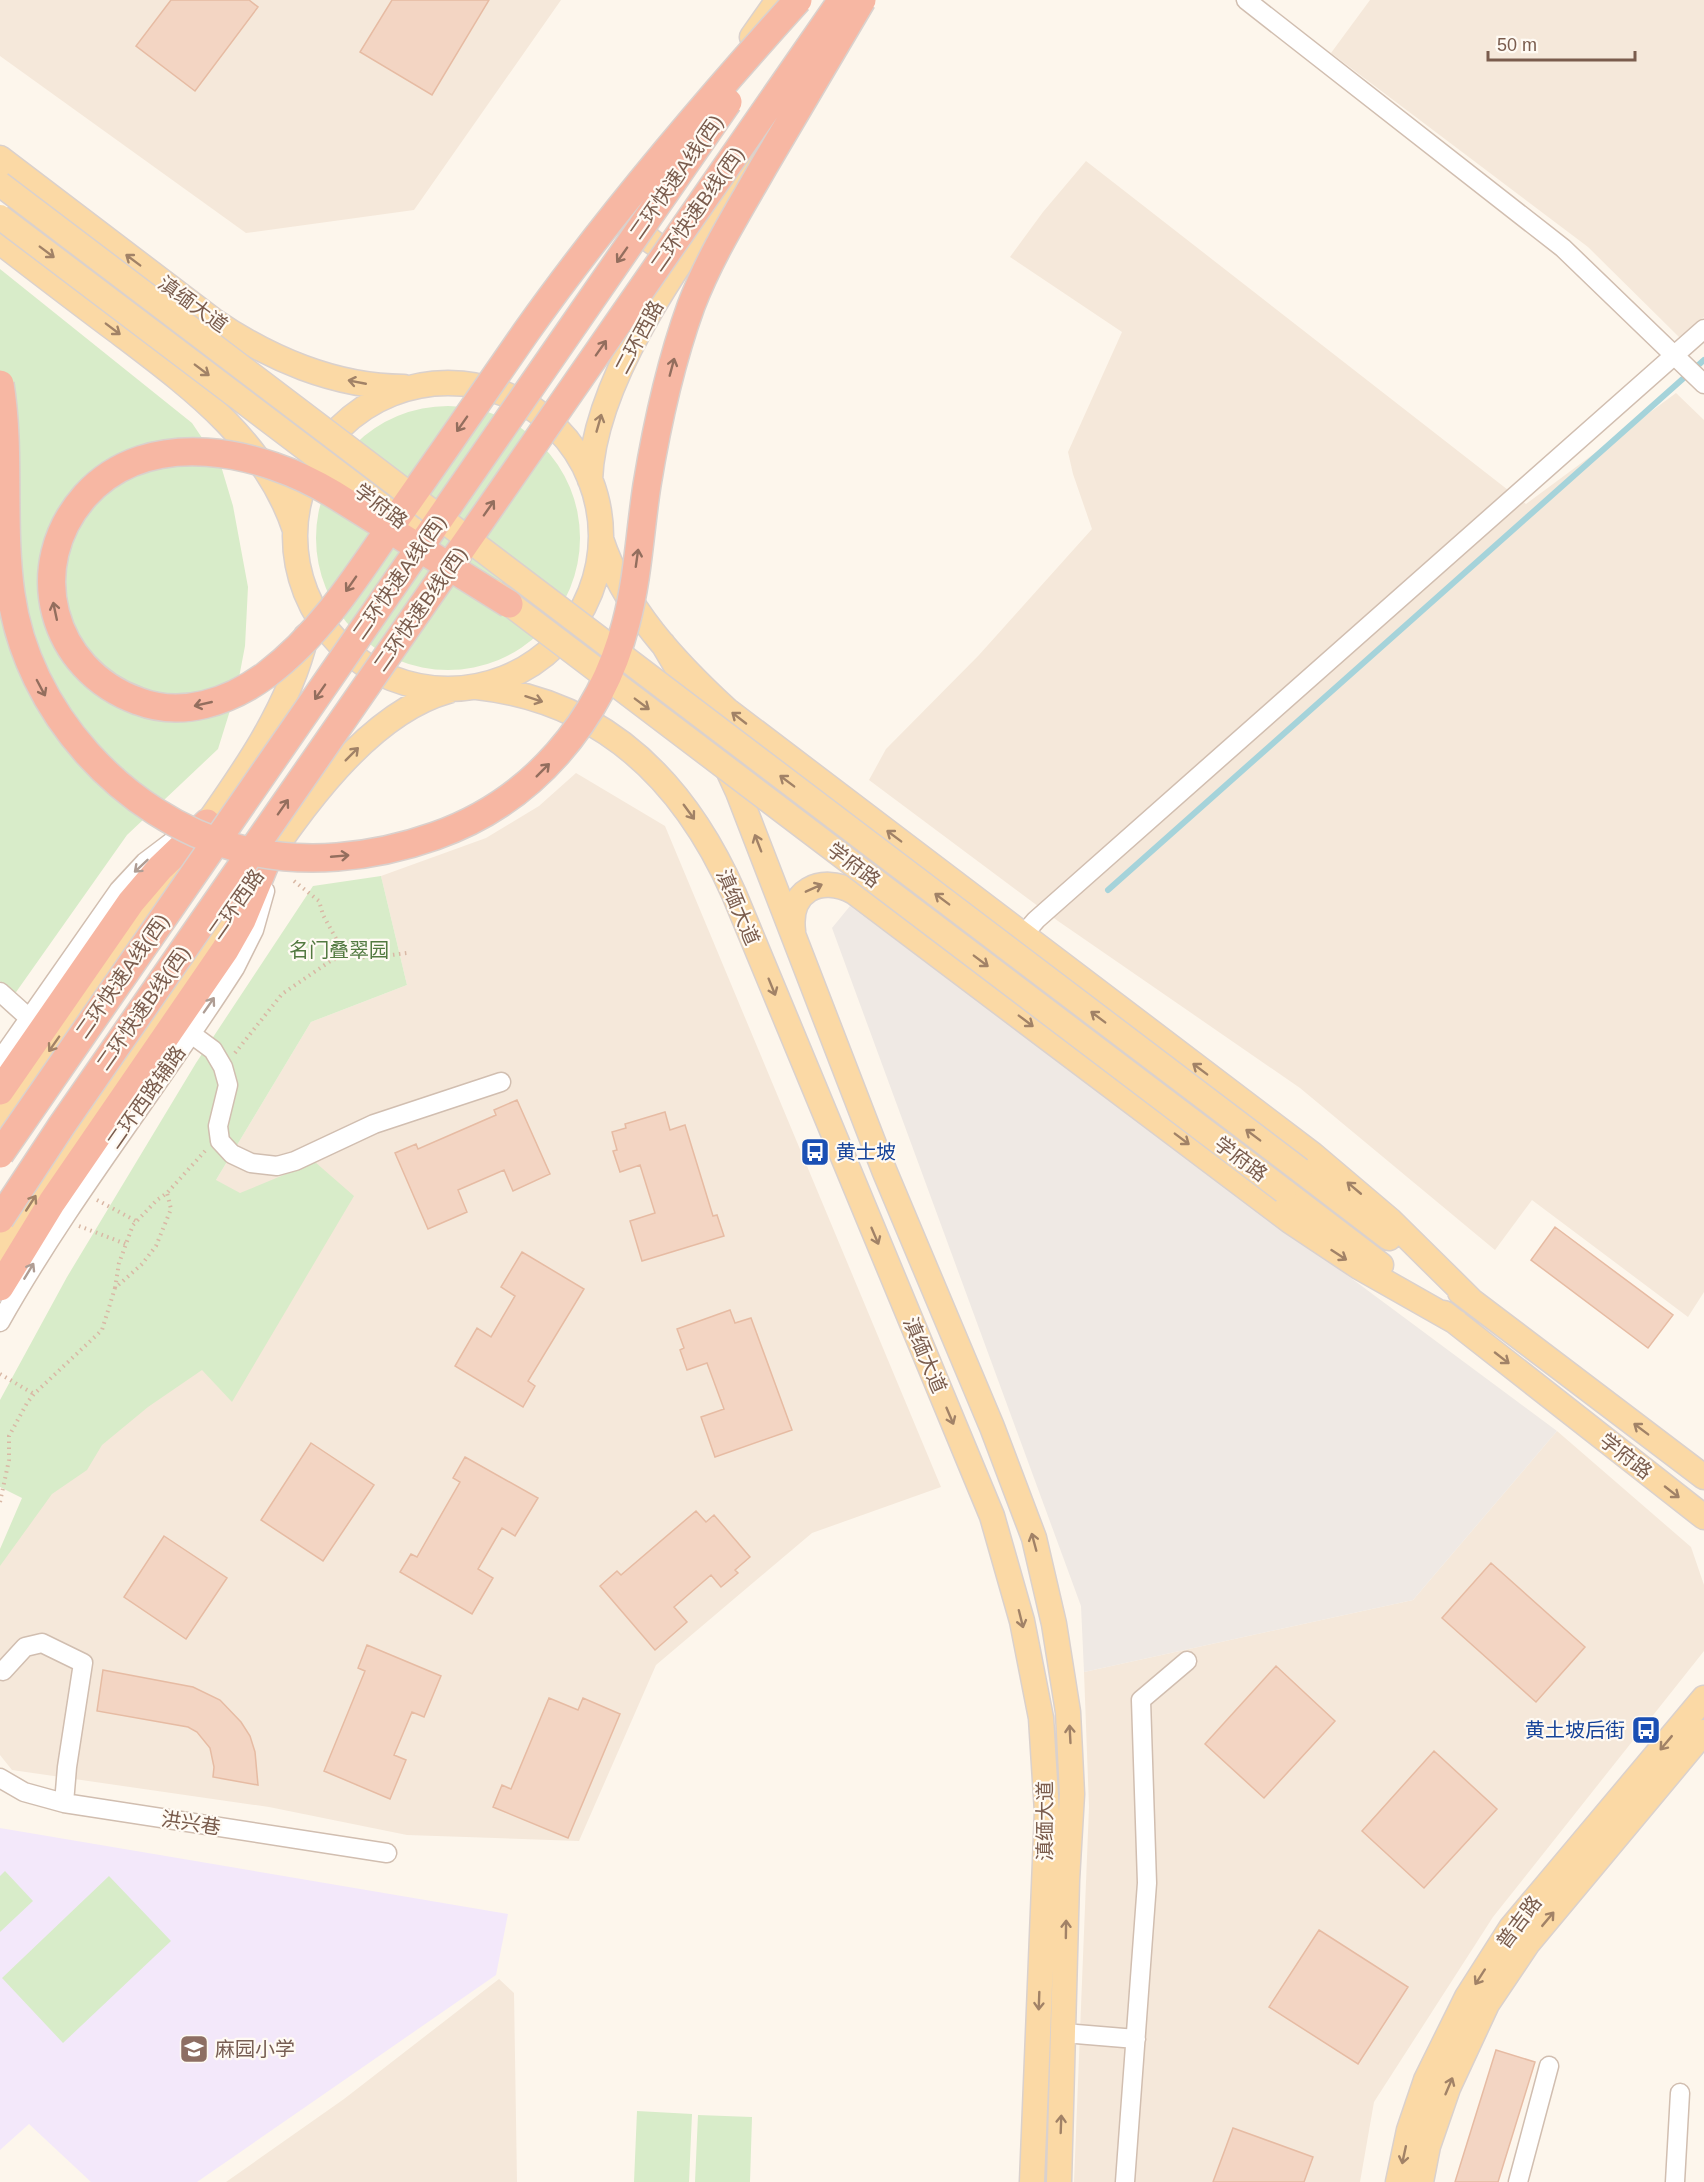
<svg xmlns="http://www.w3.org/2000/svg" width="1704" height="2182" font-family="Helvetica,'Noto Sans SC',sans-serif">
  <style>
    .residential { fill: #f5e8da }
    .industrial { fill: #efe9e4 }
    .education { fill: #f3e8fa }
    .green { fill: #d8ecc9 }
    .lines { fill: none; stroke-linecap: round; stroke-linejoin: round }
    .stream { stroke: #a5d3da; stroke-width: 6 }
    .building { fill: #f3d5c3; stroke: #e6bba3; stroke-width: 1.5 }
    .minor-casing { stroke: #d1beb0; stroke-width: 21 }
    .major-casing { stroke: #dad1cd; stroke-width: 27 }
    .highway-casing { stroke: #dad1cd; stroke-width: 30 }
    .path { stroke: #d9b8a5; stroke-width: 4; stroke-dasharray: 1.5 4.5; stroke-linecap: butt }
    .minor { stroke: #fff; stroke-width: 18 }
    .major { stroke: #fbd9a5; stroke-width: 24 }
    .highway { stroke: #f7b7a3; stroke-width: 27 }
    .major-bridge-casing { stroke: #dad1cd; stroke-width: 27; stroke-linecap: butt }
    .highway-bridge-casing { stroke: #dad1cd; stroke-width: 30; stroke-linecap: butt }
    .major-bridge { stroke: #fbd9a5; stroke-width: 24 }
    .highway-bridge { stroke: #f7b7a3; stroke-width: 27 }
    .oneway { stroke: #a18267 }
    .oneway2 { stroke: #936e5e }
    .oneway3 { stroke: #af9d94 }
    .labels { text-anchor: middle; stroke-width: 4.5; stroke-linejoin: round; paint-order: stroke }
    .street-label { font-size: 20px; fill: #7a5c4d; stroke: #fffaf3 }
    .park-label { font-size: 20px; fill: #537a41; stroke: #fffaf3 }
    .transit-label { font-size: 20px; fill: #164399; stroke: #fffaf3; text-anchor: start }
    .education-label { font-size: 20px; fill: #785e54; stroke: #fffaf3; text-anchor: start }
  </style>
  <rect width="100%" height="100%" fill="#fdf6ec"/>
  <path class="residential" d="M 0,0 L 561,0 L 414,210 L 246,233 L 0,56 Z
    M 1370,0 L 1704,0 L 1704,317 L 1680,338 L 1588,247 L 1331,53 Z
    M 1086,161 L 1526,504 L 1676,393 L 1704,420 L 1704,1292 L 1688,1317 L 1532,1200 L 1495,1250 L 1300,1088 L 1058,921 L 869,780 L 886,749 L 979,655 L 1092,529 L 1073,474 L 1068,452 L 1122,332 L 1010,257 L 1043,212 Z
    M 576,773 L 665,826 L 941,1487 L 812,1533 L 656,1665 L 579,1841 L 407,1835 L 269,1807 L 12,1770 L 0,1755 L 0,1557 L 216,1180 L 311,1022 L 407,985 L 381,876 L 486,838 L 539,806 Z
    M 1557,1431 L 1691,1547 L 1704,1585 L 1704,1651 L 1493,1917 L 1374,2102 L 1360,2182 L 1074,2182 L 1089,1807 L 1084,1672 L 1413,1600 Z
    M 499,1979 L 514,1993 L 517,2182 L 226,2182 L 344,2099 Z"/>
  <path class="industrial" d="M 850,906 L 1557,1431 L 1413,1600 L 1084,1672 L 1081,1606 L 832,928 Z"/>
  <path class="education" d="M 0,1828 L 508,1914 L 496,1975 L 197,2182 L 91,2182 L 29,2124 L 0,2150 Z"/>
  <path class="green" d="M 0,269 L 192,423 L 221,466 L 233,506 L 248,587 L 245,646 L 237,688 L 218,749 L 127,835 L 14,995 L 0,981 Z
    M316 538a132 132 0 1 1 264 0a132 132 0 1 1-264 0Z
    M 381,876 L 407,985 L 311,1022 L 216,1180 L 240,1193 L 315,1162 L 354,1196 L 232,1402 L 202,1370 L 148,1407 L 102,1445 L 87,1470 L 52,1494 L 0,1566 L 0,1549 L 22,1498 L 0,1487 L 0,1400 L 67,1277 L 196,1063 L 313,886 Z
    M 5,1871 L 33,1901 L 0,1932 L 0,1876 Z
    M 109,1876 L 171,1941 L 63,2043 L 2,1978 Z
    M 637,2111 L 692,2114 L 689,2182 L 634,2182 Z
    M 698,2115 L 752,2117 L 750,2182 L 695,2182 Z"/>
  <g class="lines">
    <path class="stream" d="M 1108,890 L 1704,360"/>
  </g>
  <path class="building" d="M 171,0 L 249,0 L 258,7 L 195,91 L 136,46 Z
    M 392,0 L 489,0 L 432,95 L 360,52 Z
    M 517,1100 L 550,1174 L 513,1191 L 504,1170 L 458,1190 L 467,1212 L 428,1229 L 395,1153 L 416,1144 L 418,1149 L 496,1115 L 494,1110 Z
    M 665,1112 L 670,1130 L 685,1125 L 713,1216 L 717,1215 L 724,1236 L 642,1261 L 630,1221 L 655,1213 L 640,1165 L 620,1172 L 613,1151 L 617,1150 L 612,1132 L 626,1128 L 625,1124 Z
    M 1555,1227 L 1673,1315 L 1648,1348 L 1531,1260 Z
    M 522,1252 L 584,1289 L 528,1381 L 535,1386 L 523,1407 L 455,1366 L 477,1328 L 491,1337 L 515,1296 L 501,1287 Z
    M 730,1310 L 735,1323 L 751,1318 L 792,1430 L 715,1457 L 701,1417 L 724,1409 L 707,1363 L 687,1370 L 680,1350 L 684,1348 L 677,1329 Z
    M 311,1443 L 374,1485 L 323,1561 L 261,1520 Z
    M 465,1457 L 538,1498 L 515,1536 L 502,1528 L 478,1569 L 493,1578 L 472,1614 L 400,1572 L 411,1554 L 417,1557 L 460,1482 L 453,1478 Z
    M 696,1511 L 706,1522 L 714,1515 L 750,1557 L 735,1570 L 738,1573 L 721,1587 L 711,1575 L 674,1607 L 687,1622 L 655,1650 L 600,1586 L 617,1571 L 621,1575 Z
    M 164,1536 L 227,1578 L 186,1639 L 124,1597 Z
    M 1491,1563 L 1585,1647 L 1536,1702 L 1442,1618 Z
    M 367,1645 L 441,1676 L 424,1717 L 412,1712 L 394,1755 L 406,1760 L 390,1799 L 324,1771 L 365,1671 L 358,1668 Z
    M 1276,1666 L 1335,1721 L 1264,1798 L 1205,1744 Z
    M 103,1670 L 193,1687 L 220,1700 L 241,1722 L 250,1736 L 255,1752 L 258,1785 L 213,1777 L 214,1767 L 210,1748 L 197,1732 L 188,1727 L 97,1711 Z
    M 549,1698 L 578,1710 L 583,1698 L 620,1714 L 568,1838 L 493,1807 L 502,1785 L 511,1789 Z
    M 1434,1751 L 1497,1809 L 1424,1888 L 1362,1831 Z
    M 1319,1930 L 1408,1987 L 1358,2064 L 1269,2007 Z
    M 1496,2050 L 1535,2062 L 1498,2182 L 1455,2182 Z
    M 1233,2128 L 1313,2157 L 1304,2182 L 1213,2182 Z"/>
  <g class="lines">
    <g class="minor-casing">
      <path id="minor" d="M 1246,0 L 1563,248 L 1704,384
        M 1023,935 L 1036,920 L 1704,329
        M 0,992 L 29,1018
        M 190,1033 L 213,1050 L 223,1067 L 228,1085 L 218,1126 L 220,1141 L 232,1154 L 251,1163 L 277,1166 L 295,1161 L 374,1124 L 501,1082
        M 0,1060 L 119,890 L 145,862 L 178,837
        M 0,1322 C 70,1198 159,1087 235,968 L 254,930 L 265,891
        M 3,1671 L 25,1647 L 42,1643 L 83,1663 L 67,1767 L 64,1803
        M 0,1778 L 24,1792 L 64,1803 L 387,1853
        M 1064,2033 L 1136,2039
        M 1125,2182 L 1147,1883 L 1141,1700 L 1187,1661
        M 1518,2182 L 1549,2066
        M 1675,2182 L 1680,2093"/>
    </g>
    <g class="major-casing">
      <path id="major" d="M 752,37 L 778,0
        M 0,158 L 213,320 C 268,358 335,387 404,387
        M 640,199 C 628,228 657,257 686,248
        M 0,242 C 39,272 78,302 117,331 C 188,385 266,441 295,530
        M295 536a153 153 0 1 1 306 0a153 153 0 1 1-306 0Z
        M 590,480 C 594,366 704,230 768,138
        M 601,539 C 623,607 676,663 727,710 L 1312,1154 L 1391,1221 L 1472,1301
        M 663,644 L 696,700 L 738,792 L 884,1170 L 992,1427 L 1034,1538 L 1054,1624 L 1068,1712 L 1072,1794 L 1067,1880 L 1059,2182
        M 477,687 C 604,701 684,781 734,894 L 992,1516 L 1022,1621 L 1041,1718 L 1047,1812 L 1032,2182
        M 793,931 C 788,891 820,874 854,892 L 1290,1221 L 1359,1267 L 1456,1322
        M 0,1122 C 58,1036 119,950 178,865 C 226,796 287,719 306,636
        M 1300,1170 L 1389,1238
        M 1284,1191 L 1381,1265
        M 0,1252 C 50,1169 107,1091 162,1011 C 190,971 217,932 245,892 C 293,822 362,715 448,691
        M 1460,1292 L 1704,1477
        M 1444,1313 L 1704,1517
        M 1398,2182 L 1409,2130 L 1426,2080 L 1467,1997 L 1511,1928 L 1704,1698
        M 1421,2182 L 1428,2146 L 1448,2088 L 1487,2004 L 1528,1943 L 1704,1732"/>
    </g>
    <g class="highway-casing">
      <path id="highway" d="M 0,1091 L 131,902 L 160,868 L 207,823
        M 0,1287 L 52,1202 L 225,950 L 242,920 L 266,862"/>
    </g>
    <path class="path" d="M 294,881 L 319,901 L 323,915 L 339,944 L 340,957
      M 235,1053 L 282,994 L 332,960 L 350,955 L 369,958 L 407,953
      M 97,1200 L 136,1221
      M 79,1226 L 126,1244
      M 115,1288 L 119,1263 L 133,1225 L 157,1200 L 167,1193 L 205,1151
      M 0,1374 L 34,1394
      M 0,1502 L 9,1460 L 9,1436 L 27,1403 L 34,1394 L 102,1330 L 115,1288 L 142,1264 L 156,1246 L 171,1209 L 167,1193"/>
    <use href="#minor" class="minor"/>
    <use href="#major" class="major"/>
    <use href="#highway" class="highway"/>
    <g class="major-bridge-casing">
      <path id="major-bridge" d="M 0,184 L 1300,1170
        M 0,217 L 412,529
        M 494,592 L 1284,1191"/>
    </g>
    <g class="highway-bridge-casing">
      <path id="highway-bridge" d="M 0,384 C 11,453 1,524 11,594 C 27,711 123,817 237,848 C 302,866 373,858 435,836 C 532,802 601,721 626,623 C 638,578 640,530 647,485 C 657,424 670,364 691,306 C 710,256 738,212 764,166 C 797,111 829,55 862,0
        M 509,604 L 333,494 C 263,451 149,425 85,496 C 23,566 51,670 138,701 C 182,718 229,702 266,675 C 322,633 359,573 398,516 C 441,455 484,393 526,332 C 609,215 702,106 798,0
        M 0,1154 L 728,102
        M 0,1219 L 62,1125 L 842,0"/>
    </g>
    <use href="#major-bridge" class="major-bridge"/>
    <use href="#highway-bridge" class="highway-bridge"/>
  </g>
  <defs><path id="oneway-shaft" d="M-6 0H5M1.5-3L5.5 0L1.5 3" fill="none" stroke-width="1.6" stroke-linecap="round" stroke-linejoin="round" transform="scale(1.5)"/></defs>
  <g class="oneway">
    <use href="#oneway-shaft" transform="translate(47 252) rotate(37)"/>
    <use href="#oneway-shaft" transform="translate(133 260) rotate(-143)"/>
    <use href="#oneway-shaft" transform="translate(113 329) rotate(37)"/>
    <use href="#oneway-shaft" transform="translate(202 370) rotate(37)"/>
    <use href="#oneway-shaft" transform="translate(357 382) rotate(-169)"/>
    <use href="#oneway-shaft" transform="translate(599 423) rotate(-74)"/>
    <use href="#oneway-shaft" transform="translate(534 699) rotate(18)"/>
    <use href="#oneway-shaft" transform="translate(642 704) rotate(37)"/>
    <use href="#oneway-shaft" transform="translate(739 718) rotate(-142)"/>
    <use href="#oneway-shaft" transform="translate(352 754) rotate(-45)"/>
    <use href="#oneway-shaft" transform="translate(787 781) rotate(-143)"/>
    <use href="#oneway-shaft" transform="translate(689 812) rotate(54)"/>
    <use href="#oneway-shaft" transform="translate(894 836) rotate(-143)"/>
    <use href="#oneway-shaft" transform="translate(758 843) rotate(-111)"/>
    <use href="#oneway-shaft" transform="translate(814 888) rotate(-24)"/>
    <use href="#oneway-shaft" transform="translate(942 899) rotate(-143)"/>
    <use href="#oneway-shaft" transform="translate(981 961) rotate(37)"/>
    <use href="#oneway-shaft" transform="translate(772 987) rotate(68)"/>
    <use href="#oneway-shaft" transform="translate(1098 1017) rotate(-143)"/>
    <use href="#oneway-shaft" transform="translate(1026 1021) rotate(37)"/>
    <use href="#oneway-shaft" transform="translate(54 1044) rotate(125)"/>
    <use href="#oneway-shaft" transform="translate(1200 1069) rotate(-143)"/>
    <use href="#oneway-shaft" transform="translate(1253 1135) rotate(-143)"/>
    <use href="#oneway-shaft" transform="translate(1182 1139) rotate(37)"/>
    <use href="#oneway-shaft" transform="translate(1354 1188) rotate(-140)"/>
    <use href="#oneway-shaft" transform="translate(31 1203) rotate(-57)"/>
    <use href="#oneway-shaft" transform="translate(875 1236) rotate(67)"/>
    <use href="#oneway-shaft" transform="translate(1339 1255) rotate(33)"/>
    <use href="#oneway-shaft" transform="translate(1502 1358) rotate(38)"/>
    <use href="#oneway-shaft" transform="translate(950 1416) rotate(67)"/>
    <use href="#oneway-shaft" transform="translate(1641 1429) rotate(-143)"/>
    <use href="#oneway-shaft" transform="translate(1672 1492) rotate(38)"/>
    <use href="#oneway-shaft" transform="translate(1034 1542) rotate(-105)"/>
    <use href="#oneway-shaft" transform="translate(1021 1619) rotate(76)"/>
    <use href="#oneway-shaft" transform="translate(1070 1734) rotate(-93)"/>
    <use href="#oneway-shaft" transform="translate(1666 1743) rotate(130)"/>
    <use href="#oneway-shaft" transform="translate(1548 1919) rotate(-50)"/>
    <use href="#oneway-shaft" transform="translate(1066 1929) rotate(-89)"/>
    <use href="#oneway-shaft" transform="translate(1480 1977) rotate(123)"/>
    <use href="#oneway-shaft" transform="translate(1039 2001) rotate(92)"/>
    <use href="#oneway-shaft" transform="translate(1449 2086) rotate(-67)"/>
    <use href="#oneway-shaft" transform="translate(1061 2124) rotate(-88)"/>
    <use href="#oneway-shaft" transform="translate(1404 2155) rotate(102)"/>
  </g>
  <g class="oneway2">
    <use href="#oneway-shaft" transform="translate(622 255) rotate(125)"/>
    <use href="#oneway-shaft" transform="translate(601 348) rotate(-55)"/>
    <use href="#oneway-shaft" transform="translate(672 367) rotate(-75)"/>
    <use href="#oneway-shaft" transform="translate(462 424) rotate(125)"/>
    <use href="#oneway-shaft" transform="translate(489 508) rotate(-55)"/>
    <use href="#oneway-shaft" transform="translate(637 558) rotate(-82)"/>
    <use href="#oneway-shaft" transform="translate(351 584) rotate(125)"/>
    <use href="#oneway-shaft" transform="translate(55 611) rotate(-102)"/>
    <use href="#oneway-shaft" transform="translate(41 688) rotate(62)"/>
    <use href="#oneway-shaft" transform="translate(320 692) rotate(125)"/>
    <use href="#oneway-shaft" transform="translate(203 704) rotate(167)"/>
    <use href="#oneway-shaft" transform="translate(543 770) rotate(-45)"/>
    <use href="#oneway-shaft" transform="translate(283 807) rotate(-55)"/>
    <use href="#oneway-shaft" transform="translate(340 856) rotate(-5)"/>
  </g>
  <g class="oneway3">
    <use href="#oneway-shaft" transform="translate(141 866) rotate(137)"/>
    <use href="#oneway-shaft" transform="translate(209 1005) rotate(-55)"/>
    <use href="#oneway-shaft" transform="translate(29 1271) rotate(-59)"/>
  </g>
  <defs>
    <g id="bus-square" transform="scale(1.5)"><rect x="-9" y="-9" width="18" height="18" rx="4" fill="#1a4fb4" stroke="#fffaf3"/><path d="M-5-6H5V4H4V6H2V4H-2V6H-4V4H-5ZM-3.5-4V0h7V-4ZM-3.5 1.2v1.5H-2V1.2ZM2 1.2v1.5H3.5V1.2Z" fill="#fff"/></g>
    <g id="school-square" transform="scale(1.5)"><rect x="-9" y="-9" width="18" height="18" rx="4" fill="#8d6e63" stroke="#fffaf3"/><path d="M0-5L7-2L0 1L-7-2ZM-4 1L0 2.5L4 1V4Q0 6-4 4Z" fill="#fff"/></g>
  </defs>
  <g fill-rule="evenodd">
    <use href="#bus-square" x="815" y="1152"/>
    <use href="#bus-square" x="1646" y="1730"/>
    <use href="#school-square" x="194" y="2049"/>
  </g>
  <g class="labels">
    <g class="street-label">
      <text transform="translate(676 177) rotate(-55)" y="7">二环快速A线(西)</text>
      <text transform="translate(697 209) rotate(-55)" y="7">二环快速B线(西)</text>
      <text transform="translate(193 304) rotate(36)" y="7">滇缅大道</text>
      <text transform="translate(639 337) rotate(-62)" y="7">二环西路</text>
      <text transform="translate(381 506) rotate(37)" y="7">学府路</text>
      <text transform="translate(399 577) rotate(-55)" y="7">二环快速A线(西)</text>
      <text transform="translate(420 609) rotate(-55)" y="7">二环快速B线(西)</text>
      <text transform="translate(854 865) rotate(37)" y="7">学府路</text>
      <text transform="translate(236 904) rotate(-55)" y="7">二环西路</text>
      <text transform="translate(738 907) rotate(67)" y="7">滇缅大道</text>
      <text transform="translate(122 976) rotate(-55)" y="7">二环快速A线(西)</text>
      <text transform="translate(143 1008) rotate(-55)" y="7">二环快速B线(西)</text>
      <text transform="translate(146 1097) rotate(-55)" y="7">二环西路辅路</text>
      <text transform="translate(1241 1159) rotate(37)" y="7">学府路</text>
      <text transform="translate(925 1355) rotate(67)" y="7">滇缅大道</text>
      <text transform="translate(1626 1456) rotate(38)" y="7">学府路</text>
      <text transform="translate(1045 1821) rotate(-90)" y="7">滇缅大道</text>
      <text transform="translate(191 1823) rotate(9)" y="7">洪兴巷</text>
      <text transform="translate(1519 1922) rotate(-53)" y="7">普吉路</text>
    </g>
    <g class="park-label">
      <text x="339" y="957">名门叠翠园</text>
    </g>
    <g class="transit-label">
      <text x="836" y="1159">黄士坡</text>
      <text x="1625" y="1737" text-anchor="end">黄土坡后街</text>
    </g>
    <g class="education-label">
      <text x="215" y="2056">麻园小学</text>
    </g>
  </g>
  <path d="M1488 51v9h147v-9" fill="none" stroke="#7a5c4d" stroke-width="3"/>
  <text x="1497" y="51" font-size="18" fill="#7a5c4d" stroke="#fffaf3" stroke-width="4.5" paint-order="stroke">50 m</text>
</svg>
